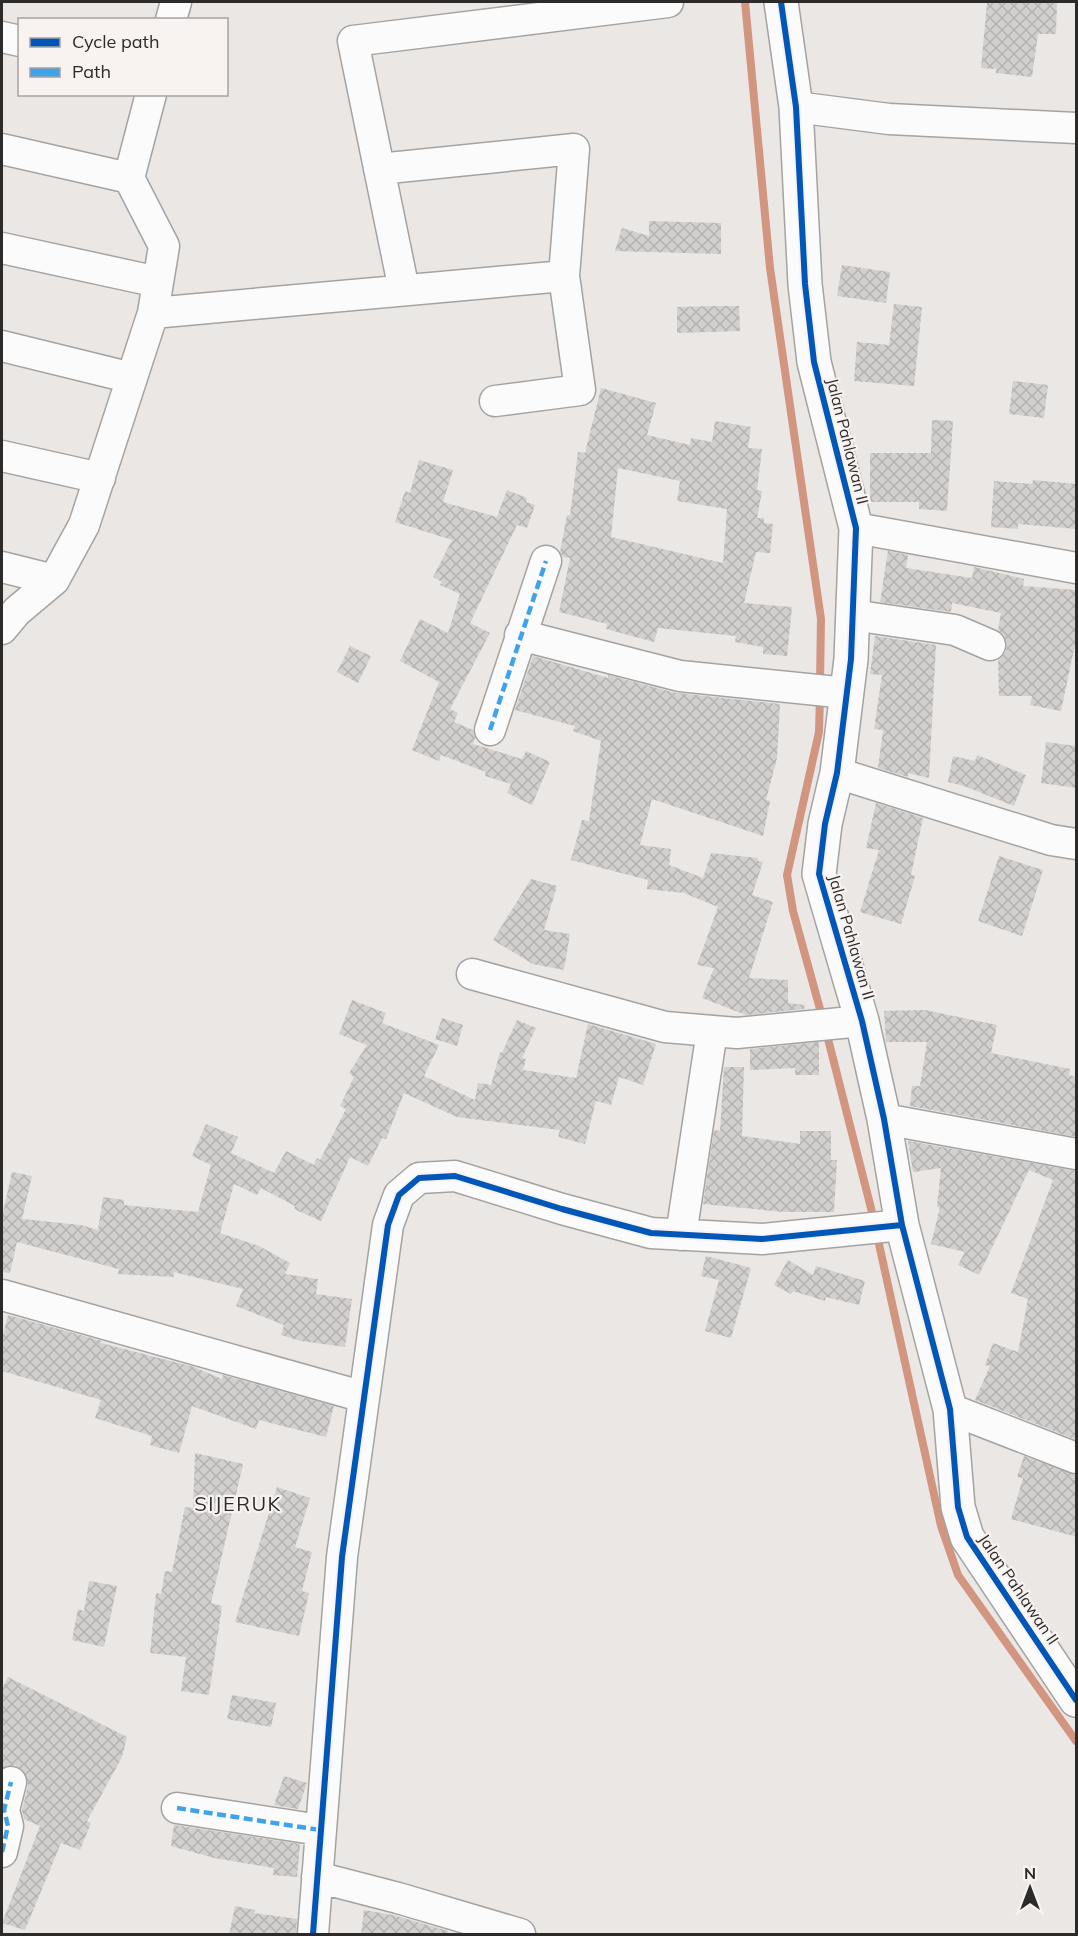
<svg xmlns="http://www.w3.org/2000/svg" width="1078" height="1936" font-family="Mulish,sans-serif">
  <style>
    .lines { fill: none; stroke-linecap: round; stroke-linejoin: round }
    .stream { stroke: #d19580; stroke-width: 8 }
    .building { fill: url(#building-cross-hatch); fill-rule: evenodd }
    .minor-casing { stroke: #a5a3a1; stroke-width: 33 }
    .tertiary-casing { stroke: #a5a3a1; stroke-width: 36 }
    .minor { stroke: #fcfbfb; stroke-width: 30 }
    .tertiary { stroke: #fcfbfb; stroke-width: 33 }
    .quiet { stroke: #3ea3eb; stroke-width: 4.5; stroke-dasharray: 9 4.5; stroke-linecap: butt }
    .cycleway-casing { stroke: #f8f3f1; stroke-width: 10 }
    .cycleway { stroke: #0057b8; stroke-width: 6 }
    .labels { text-anchor: middle; stroke-width: 4.5; stroke-linejoin: round; paint-order: stroke }
    .street-label { font-size: 16px; fill: #2d2b2a; stroke: #f8f3f1 }
    .quarter-label { font-size: 20px; letter-spacing: 1.5px; fill: #2d2b2a; stroke: #f8f3f1 }
  </style>
  <defs>
    <pattern id="building-cross-hatch" width="8" height="8" patternUnits="userSpaceOnUse" patternTransform="scale(1.5)"><rect width="8" height="8" fill="#d2d0ce"/><path d="M0 0l8 8M0 8l8-8" fill="none" stroke="#b5b3b1"/></pattern>
  </defs>
  <rect width="100%" height="100%" fill="#eae7e5"/>
  <g class="lines">
    <path class="stream" d="M 745,2 L 770,268 L 821,619 L 820,683
      M 820,695 L 819,732 L 787,875 L 793,911 L 823,1020
      M 826,1031 L 874,1220
      M 877,1235 L 941,1526 L 958,1575 L 1076,1741"/>
  </g>
  <path class="building" d="M 987,2 L 1057,2 L 1056,34 L 1038,34 L 1032,77 L 996,73 L 996,69 L 981,68 Z
    M 649,221 L 721,223 L 721,254 L 615,251 L 622,228 L 649,236 Z
    M 842,265 L 890,272 L 886,303 L 837,296 Z
    M 894,304 L 922,307 L 914,386 L 854,381 L 857,342 L 889,345 Z
    M 711,306 L 739,306 L 740,331 L 677,333 L 677,307 Z
    M 1013,381 L 1048,385 L 1044,418 L 1009,414 Z
    M 601,388 L 656,403 L 647,435 L 690,445 L 691,438 L 712,442 L 715,421 L 751,427 L 748,448 L 762,449 L 757,490 L 762,491 L 757,518 L 764,518 L 764,523 L 773,524 L 770,553 L 756,552 L 744,603 L 792,607 L 787,656 L 763,654 L 763,647 L 735,642 L 736,636 L 658,628 L 654,642 L 606,629 L 607,624 L 559,612 L 570,558 L 563,557 L 560,552 L 567,515 L 570,516 L 578,452 L 585,453 ZM 618,468 L 680,481 L 677,501 L 727,509 L 723,563 L 611,537 Z
    M 932,420 L 953,421 L 947,511 L 919,509 L 919,502 L 870,502 L 870,453 L 931,453 Z
    M 419,460 L 453,470 L 443,502 L 497,517 L 507,490 L 527,498 L 526,502 L 535,505 L 527,528 L 517,525 L 470,623 L 490,633 L 450,709 L 458,713 L 454,722 L 473,730 L 475,738 L 473,744 L 522,759 L 526,751 L 550,762 L 532,805 L 507,793 L 511,784 L 485,776 L 486,772 L 441,755 L 439,761 L 412,750 L 439,682 L 400,661 L 420,619 L 448,633 L 460,594 L 440,585 L 442,582 L 433,577 L 452,540 L 395,522 L 405,491 L 410,493 Z
    M 1033,480 L 1077,484 L 1077,529 L 1018,524 L 1018,529 L 991,527 L 994,481 L 1032,484 Z
    M 888,551 L 908,555 L 906,568 L 972,578 L 974,567 L 1024,579 L 1023,586 L 1077,590 L 1077,635 L 1061,711 L 1030,705 L 1032,696 L 999,696 L 998,660 L 1006,652 L 1007,644 L 1004,635 L 998,630 L 1001,613 L 952,603 L 951,612 L 880,602 Z
    M 875,636 L 936,645 L 929,778 L 908,773 L 908,777 L 878,768 L 883,730 L 874,729 L 882,675 L 870,674 Z
    M 350,646 L 371,656 L 358,683 L 337,672 Z
    M 533,656 L 608,678 L 608,675 L 676,693 L 780,704 L 777,758 L 766,800 L 770,801 L 763,836 L 652,799 L 640,845 L 671,849 L 669,865 L 703,878 L 711,853 L 758,858 L 758,861 L 763,862 L 752,895 L 773,902 L 749,978 L 788,980 L 788,1003 L 805,1005 L 804,1009 L 746,1015 L 702,998 L 714,968 L 697,965 L 718,907 L 684,893 L 647,889 L 648,880 L 571,860 L 582,820 L 589,821 L 601,741 L 573,731 L 575,726 L 515,710 Z
    M 1046,742 L 1077,746 L 1077,788 L 1041,783 Z
    M 977,755 L 1026,775 L 1014,806 L 964,786 L 948,782 L 953,756 L 975,761 Z
    M 876,803 L 923,818 L 911,875 L 915,876 L 901,924 L 860,912 L 879,850 L 866,848 Z
    M 999,856 L 1043,870 L 1022,936 L 978,921 Z
    M 531,879 L 557,886 L 544,930 L 570,934 L 564,970 L 533,964 L 493,940 Z
    M 352,1000 L 386,1013 L 382,1023 L 439,1045 L 424,1076 L 475,1100 L 478,1083 L 491,1085 L 500,1052 L 502,1053 L 517,1020 L 536,1028 L 522,1058 L 526,1059 L 523,1070 L 576,1078 L 588,1024 L 656,1044 L 643,1085 L 619,1077 L 611,1105 L 596,1101 L 585,1144 L 558,1137 L 560,1130 L 457,1117 L 404,1093 L 386,1139 L 382,1138 L 368,1166 L 350,1157 L 321,1221 L 294,1209 L 295,1206 L 261,1188 L 257,1195 L 234,1184 L 220,1233 L 259,1246 L 290,1263 L 285,1274 L 318,1279 L 316,1294 L 352,1299 L 345,1347 L 301,1341 L 281,1335 L 284,1325 L 236,1306 L 243,1289 L 174,1272 L 174,1277 L 118,1274 L 119,1269 L 17,1242 L 10,1273 L 2,1272 L 2,1217 L 12,1172 L 32,1176 L 22,1219 L 81,1225 L 98,1230 L 103,1197 L 124,1200 L 124,1205 L 198,1212 L 211,1165 L 192,1156 L 206,1124 L 238,1137 L 231,1153 L 274,1173 L 286,1151 L 314,1165 L 317,1158 L 320,1160 L 346,1109 L 340,1106 L 354,1077 L 349,1073 L 367,1045 L 339,1034 Z
    M 925,1010 L 997,1025 L 991,1053 L 1070,1069 L 1069,1075 L 1077,1077 L 1077,1137 L 910,1106 L 912,1086 L 920,1086 L 927,1042 L 886,1042 L 884,1011 Z
    M 442,1018 L 463,1025 L 457,1046 L 435,1039 Z
    M 819,1042 L 819,1075 L 795,1075 L 795,1068 L 750,1070 L 750,1049 Z
    M 724,1067 L 744,1067 L 742,1136 L 800,1144 L 800,1131 L 831,1131 L 831,1160 L 837,1160 L 834,1212 L 783,1212 L 703,1204 L 714,1130 L 720,1131 Z
    M 908,1141 L 1077,1171 L 1077,1440 L 975,1400 L 990,1366 L 985,1365 L 993,1343 L 1018,1352 L 1028,1299 L 1011,1293 L 1053,1180 L 1029,1170 L 979,1275 L 958,1265 L 965,1252 L 931,1244 L 940,1207 L 937,1207 L 941,1168 L 913,1172 Z
    M 706,1256 L 751,1268 L 731,1338 L 705,1331 L 719,1280 L 701,1276 Z
    M 788,1260 L 813,1275 L 816,1266 L 865,1281 L 859,1305 L 826,1297 L 825,1301 L 793,1291 L 791,1294 L 774,1285 Z
    M 8,1315 L 102,1341 L 101,1343 L 194,1367 L 222,1379 L 223,1375 L 334,1406 L 326,1437 L 259,1420 L 256,1429 L 192,1406 L 179,1453 L 150,1445 L 152,1436 L 95,1418 L 101,1400 L 2,1371 L 2,1339 Z
    M 195,1453 L 243,1464 L 211,1603 L 222,1606 L 209,1695 L 181,1691 L 186,1657 L 150,1653 L 156,1593 L 161,1594 L 165,1571 L 172,1572 L 185,1507 L 193,1508 Z
    M 1024,1456 L 1077,1475 L 1077,1537 L 1011,1519 L 1023,1478 L 1017,1477 Z
    M 277,1487 L 310,1498 L 295,1547 L 312,1552 L 302,1591 L 309,1593 L 299,1636 L 235,1622 Z
    M 89,1581 L 117,1586 L 104,1647 L 72,1640 L 78,1609 L 84,1611 Z
    M 8,1677 L 127,1737 L 122,1757 L 87,1821 L 91,1823 L 80,1850 L 61,1843 L 25,1930 L 2,1923 L 40,1826 L 24,1819 L 22,1810 L 28,1786 L 23,1770 L 15,1765 L 2,1768 L 2,1689 Z
    M 232,1695 L 276,1703 L 271,1727 L 227,1719 Z
    M 284,1776 L 307,1783 L 298,1809 L 274,1805 Z
    M 174,1825 L 300,1844 L 297,1877 L 273,1875 L 274,1868 L 214,1858 L 171,1846 Z
    M 235,1906 L 255,1910 L 254,1913 L 297,1919 L 296,1935 L 229,1935 Z
    M 364,1910 L 393,1915 L 448,1931 L 448,1935 L 361,1935 Z"/>
  <g class="lines">
    <g class="minor-casing">
      <path id="minor" d="M 171,20 L 176,2
        M 2,37 L 20,41
        M 796,107 L 889,119 L 1076,128
        M 2,149 L 129,178
        M 379,169 L 574,149 L 564,276 L 580,390 L 495,401
        M 2,248 L 158,282
        M 404,290 L 353,41 L 668,2
        M 153,313 L 564,276
        M 2,346 L 132,378
        M 2,456 L 100,478
        M 856,528 L 1076,568
        M 2,567 L 54,580
        M 852,615 L 955,630 L 990,645
        M 2,629 L 17,611 L 54,580 L 84,525 L 153,313 L 164,246 L 129,178 L 151,94
        M 520,635 L 680,676 L 847,693
        M 490,730 L 546,561
        M 837,773 L 1051,840 L 1076,844
        M 472,974 L 665,1027 L 737,1033 L 862,1021
        M 884,1119 L 1076,1154
        M 681,1235 L 712,1031
        M 2,1295 L 364,1397
        M 950,1409 L 1076,1458
        M 177,1808 L 320,1830
        M 2,1852 L 8,1826 L 4,1810 L 11,1782
        M 317,1877 L 398,1898 L 520,1934
        M 313,1934 L 342,1557 L 388,1225 L 399,1195 L 419,1178 L 455,1176 L 562,1209 L 651,1233 L 762,1239 L 902,1225"/>
    </g>
    <g class="tertiary-casing">
      <path id="tertiary" d="M 781,2 L 796,107 L 805,284 L 814,362 L 856,528 L 851,659 L 837,773 L 825,824 L 819,874 L 862,1021 L 884,1119 L 902,1225 L 950,1409 L 958,1507 L 967,1537 L 1076,1700"/>
    </g>
    <use href="#minor" class="minor"/>
    <use href="#tertiary" class="tertiary"/>
    <path class="quiet" d="M 490,730 L 546,561
      M 177,1808 L 320,1830
      M 2,1852 L 8,1826 L 4,1810 L 11,1782"/>
    <g class="cycleway-casing">
      <path id="cycleway" d="M 781,2 L 796,107 L 805,284 L 814,362 L 856,528 L 851,659 L 837,773 L 825,824 L 819,874 L 862,1021 L 884,1119 L 902,1225 L 950,1409 L 958,1507 L 967,1537 L 1076,1700
        M 313,1934 L 342,1557 L 388,1225 L 399,1195 L 419,1178 L 455,1176 L 562,1209 L 651,1233 L 762,1239 L 902,1225"/>
    </g>
    <use href="#cycleway" class="cycleway"/>
  </g>
  <g class="labels">
    <g class="street-label">
      <text transform="translate(848 441) rotate(76)" y="6">Jalan Pahlawan II</text>
      <text transform="translate(852 937) rotate(74)" y="6">Jalan Pahlawan II</text>
      <text transform="translate(1019 1589) rotate(56)" y="6">Jalan Pahlawan II</text>
    </g>
    <g class="quarter-label">
      <text x="238" y="1511">SIJERUK</text>
    </g>
  </g>
  <rect width="1078" height="1936" fill="none" stroke="#2d2b2a" stroke-width="6"/>
  <rect x="18" y="18" width="210" height="78" fill="#f8f3f1" stroke="#a7a3a1" stroke-width="1.5"/>
  <rect x="30" y="38" width="30" height="9" fill="#0057b8" stroke="#a7a3a1" stroke-width="1.5"/>
  <text x="72" y="48" font-size="18" fill="#2d2b2a">Cycle path</text>
  <rect x="30" y="68" width="30" height="9" fill="#3ea3eb" stroke="#a7a3a1" stroke-width="1.5"/>
  <text x="72" y="78" font-size="18" fill="#2d2b2a">Path</text>
  <g transform="translate(1030 1888)" stroke="#f8f3f1" stroke-width="4.5" paint-order="stroke">
  <path d="M0-4.5L10 22L0 15L-10 22Z" fill="#2d2b2a"/>
  <text y="-9" font-size="16" font-weight="bold" text-anchor="middle" fill="#2d2b2a">N</text>
  </g>
</svg>
